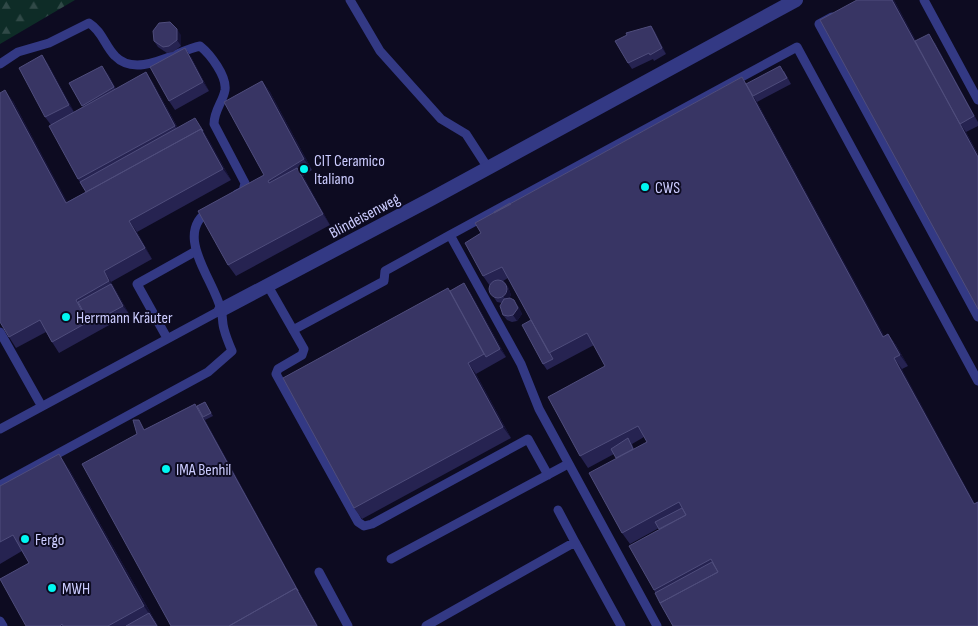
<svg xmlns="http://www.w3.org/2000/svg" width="978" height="626" font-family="'Sofia Sans Condensed',sans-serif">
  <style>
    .forest { fill: url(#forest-firs) }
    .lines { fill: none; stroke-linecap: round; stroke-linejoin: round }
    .service { stroke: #333984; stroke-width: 9 }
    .minor { stroke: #333984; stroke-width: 14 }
    .wall { fill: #262351; fill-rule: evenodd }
    .shaded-wall { fill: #151236 }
    .building { fill: #383564; stroke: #4f4d7c }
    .poi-dot { fill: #00f7f2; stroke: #0d0b21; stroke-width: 2 }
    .labels { text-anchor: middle; stroke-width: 4; stroke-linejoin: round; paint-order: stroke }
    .poi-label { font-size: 16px; fill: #ccf; stroke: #0d0b21; text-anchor: start }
    .street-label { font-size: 16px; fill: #ccf; stroke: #0d0b21 }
  </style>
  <defs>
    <pattern id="forest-firs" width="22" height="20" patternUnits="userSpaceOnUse" patternTransform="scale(1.25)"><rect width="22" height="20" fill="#0e2c27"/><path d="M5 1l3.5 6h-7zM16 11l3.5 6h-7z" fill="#304947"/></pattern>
  </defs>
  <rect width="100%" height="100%" fill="#0d0b21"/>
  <path class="forest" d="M 0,0 L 75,0 L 0,44 Z"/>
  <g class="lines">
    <path class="service" d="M 350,0 L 380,51 L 441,119 L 466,134 L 488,168
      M 924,0 L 978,100
      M 832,17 L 819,24 L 978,317
      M 0,64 L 18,52 L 49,43 L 89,23 C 102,31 105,46 115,56 C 137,79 176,51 200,46 C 210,54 227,76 225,90 C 223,102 214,110 214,124 L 245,183 L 243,191 L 237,194
      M 268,286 L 304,349 L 302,355 L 278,369 L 276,374 L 358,522 L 364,526 L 372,524 L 528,439 L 548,475
      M 293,330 L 384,281 L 385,271 L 450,235
      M 0,332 L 41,405
      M 167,338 L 137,284 L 196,251
      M 0,429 L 221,310
      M 0,485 L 208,372 L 232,351 C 229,344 226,337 224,329 C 222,323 223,316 221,310 C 214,279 171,233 211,209
      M 558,510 L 575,542
      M 391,559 L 568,464
      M 319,572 L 348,626
      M 0,621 L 3,626
      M 426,626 L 575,542 L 621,626
      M 657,626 L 539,409 L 521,364 L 450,235 L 797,47 L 978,381"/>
    <path class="minor" d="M 221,310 L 431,199 L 796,0"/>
  </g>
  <path class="wall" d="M 857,0 L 894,0 L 916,41 L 935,43 L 978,122 L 978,126 L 966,132 L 978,154 L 978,309 Z
    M 651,26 L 655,32 L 666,54 L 654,61 L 653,59 L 632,69 L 628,63 Z
    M 181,35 L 181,46 L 173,52 L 167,53 L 158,47 L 154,41 Z
    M 42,55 L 48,64 L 74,112 L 83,107 L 69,83 L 108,74 L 116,89 L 146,72 L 153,83 L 178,128 L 201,127 L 231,180 L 137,232 L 152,259 L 111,282 L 129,314 L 59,353 L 52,342 L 46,332 L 16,348 L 9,337 L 13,101 L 67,202 L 86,192 L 78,179 L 51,125 L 45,117 Z
    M 191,57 L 209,91 L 175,110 L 169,101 Z
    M 784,71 L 791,84 L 757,102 L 884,336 L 888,334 L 896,345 L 908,366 L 902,369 L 978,626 L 660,603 L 654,590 L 659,529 L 659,528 L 630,544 L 622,533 L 616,458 L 614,454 L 588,468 L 580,456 L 605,366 L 594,345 L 547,370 L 543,364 L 531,320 L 508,278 L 503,281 L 508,287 L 511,295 L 509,298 L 518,306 L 522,314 L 517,321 L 512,322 L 507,320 L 503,315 L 502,303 L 497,302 L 493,296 L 490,286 L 483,276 L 481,233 L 494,213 L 742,77 L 746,84 ZM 644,437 L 647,442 L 634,449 L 632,444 Z
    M 262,81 L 270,92 L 312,170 L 303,176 L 330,225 L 236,276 L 228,265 L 264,175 Z
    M 450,291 L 470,292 L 506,357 L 476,374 L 511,438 L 362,519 L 354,508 Z
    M 205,402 L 213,416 L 205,420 L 318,626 L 171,626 L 145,429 L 197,406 Z
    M 69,469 L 158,626 L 26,626 L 29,563 L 22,551 L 0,564 L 0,486 Z"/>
  <path class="shaded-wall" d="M 892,0 L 894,0 L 961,123 L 960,124 L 966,132 L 978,154 L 978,157 Z
    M 651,26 L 655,32 L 666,54 L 662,48 Z
    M 177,29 L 181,35 L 181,46 L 177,40 Z
    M 929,34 L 935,43 L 978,123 L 974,116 Z
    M 185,48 L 191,57 L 209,91 L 203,82 Z
    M 42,55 L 48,64 L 75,113 L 69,105 Z
    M 102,66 L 108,74 L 120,96 L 114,87 Z
    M 146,72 L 153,83 L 183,137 L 175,126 Z
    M 742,77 L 749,88 L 753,96 L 757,102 L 891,348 L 883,337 Z
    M 262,81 L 270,92 L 312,170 L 304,159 Z
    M 5,90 L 13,101 L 74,214 L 66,203 Z
    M 201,129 L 209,140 L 231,180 L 223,169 Z
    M 297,168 L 305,179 L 330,225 L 323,214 Z
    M 129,221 L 137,232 L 152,259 L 145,248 Z
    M 104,271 L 111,282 L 129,314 L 123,306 Z
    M 504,281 L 508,287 L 511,295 L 507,302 L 503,296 Z
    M 464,283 L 470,292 L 506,357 L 500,349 Z
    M 514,300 L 518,306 L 522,314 L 517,321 L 513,315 Z
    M 888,334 L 896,345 L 908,366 L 900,355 Z
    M 894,358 L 902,369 L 978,509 L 974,504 Z
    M 468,363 L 476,374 L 511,438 L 503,427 Z
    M 203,417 L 205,420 L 318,626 L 317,626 Z
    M 59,454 L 69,469 L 158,626 L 157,626 L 144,606 Z"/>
  <path class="building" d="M 857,0 L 892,0 L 978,157 L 978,309 L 820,20 Z
    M 170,22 L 177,29 L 177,40 L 169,46 L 163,47 L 154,41 L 153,31 L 159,23 Z
    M 651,26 L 662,48 L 650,55 L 649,53 L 628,63 L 615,41 L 627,35 L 626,33 Z
    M 929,34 L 974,116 L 960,124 L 915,41 Z
    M 185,48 L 203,82 L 169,101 L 150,67 Z
    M 42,55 L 69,105 L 45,117 L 19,68 Z
    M 102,66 L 114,87 L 82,106 L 69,83 Z
    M 780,66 L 787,78 L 753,96 L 746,84 Z
    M 146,72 L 175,126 L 78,179 L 49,126 Z
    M 742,77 L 883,337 L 888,334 L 900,355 L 894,358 L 974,504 L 978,502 L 978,626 L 673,626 L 660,603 L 718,572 L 711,559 L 654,590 L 629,546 L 686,515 L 679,502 L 622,533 L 589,473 L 647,442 L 638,426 L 580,456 L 548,397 L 605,366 L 587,333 L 549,353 L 502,267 L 483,276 L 465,243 L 481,233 L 475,223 Z
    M 262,81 L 304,159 L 268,181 L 269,183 L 297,168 L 323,214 L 228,265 L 198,211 L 264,175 L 224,102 Z
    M 5,90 L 66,203 L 201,129 L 223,169 L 129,221 L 145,248 L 104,271 L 109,281 L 76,300 L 88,322 L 52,342 L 40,320 L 9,337 L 0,322 L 0,93 Z
    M 195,118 L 203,131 L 201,129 L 86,192 L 80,182 Z
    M 510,203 L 511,204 L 494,213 L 494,212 Z
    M489 289a9 9 0 1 1 18 0a9 9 0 1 1-18 0Z
    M 464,283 L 500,349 L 486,357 L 450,291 Z
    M 111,284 L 123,306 L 90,324 L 78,302 Z
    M 448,288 L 484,354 L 468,363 L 503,427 L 354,508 L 283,378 Z
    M 510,298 L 514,300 L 518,308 L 513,315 L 508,316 L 503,315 L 500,306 L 504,299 Z
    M 531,320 L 553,359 L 543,364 L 522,325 Z
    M 205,402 L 211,413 L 203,417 L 197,406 Z
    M 195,404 L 298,591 L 296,588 L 229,626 L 171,626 L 82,464 L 137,434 L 133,420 L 139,420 L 144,430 Z
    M 628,438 L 633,449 L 616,458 L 611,449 Z
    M 59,454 L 144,606 L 108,626 L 63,626 L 62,624 L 60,626 L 26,626 L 0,579 L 29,563 L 13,535 L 0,542 L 0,486 Z
    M 682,508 L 686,515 L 659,529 L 655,522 Z
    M 712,562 L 718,572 L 660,603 L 655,593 Z
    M 296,588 L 317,626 L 229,626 Z
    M 149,613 L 157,626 L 126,626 Z"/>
  <g class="poi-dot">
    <circle cx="304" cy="169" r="5"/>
    <circle cx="645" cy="187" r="5"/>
    <circle cx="66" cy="317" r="5"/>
    <circle cx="166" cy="469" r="5"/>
    <circle cx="25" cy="539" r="5"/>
    <circle cx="52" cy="588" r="5"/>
  </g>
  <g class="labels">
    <g class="poi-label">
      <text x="314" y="166">CIT Ceramico<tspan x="314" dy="18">Italiano</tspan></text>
      <text x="655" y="193">CWS</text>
      <text x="76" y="323">Herrmann Kräuter</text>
      <text x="176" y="475">IMA Benhil</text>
      <text x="35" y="545">Fergo</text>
      <text x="62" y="594">MWH</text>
    </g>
    <g class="street-label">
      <text transform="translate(364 215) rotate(-28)" y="6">Blindeisenweg</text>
    </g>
  </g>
</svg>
